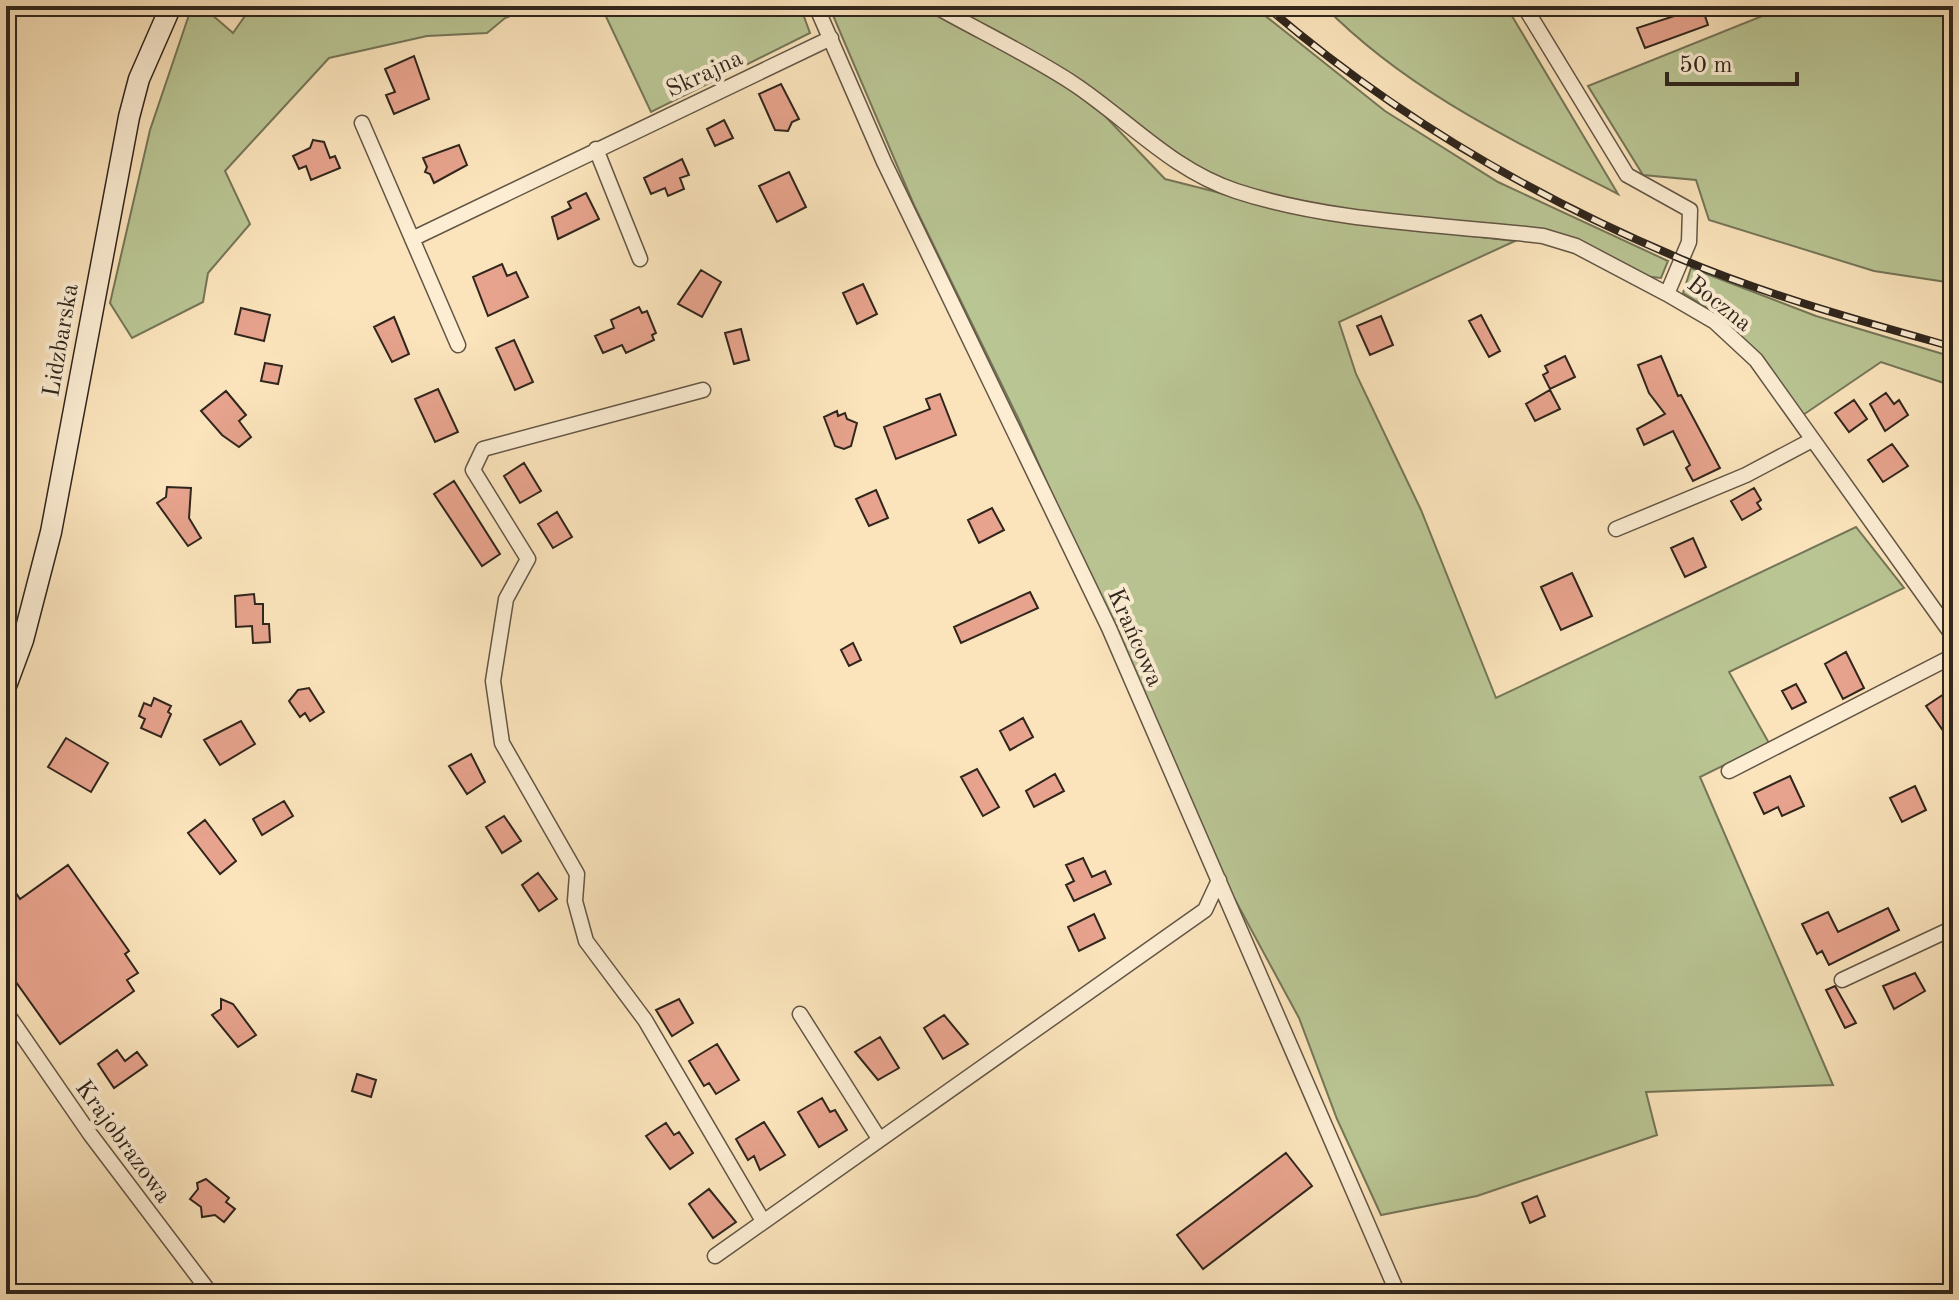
<svg xmlns="http://www.w3.org/2000/svg" width="1959" height="1300" font-family="'Old Standard TT',serif">
  <style>
    .green { fill: #bac594; stroke: #757658; stroke-width: 2 }
    .building { fill: #e7a38d; stroke: #30261d; stroke-width: 2 }
    .lines { fill: none; stroke-linecap: round; stroke-linejoin: round }
    .minor-casing { stroke: #635645; stroke-width: 17 }
    .secondary-casing { stroke: #30261d; stroke-width: 23 }
    .minor { stroke: #fcedd3; stroke-width: 14 }
    .secondary { stroke: #fcedd3; stroke-width: 20 }
    .rail-casing { stroke: #30261d; stroke-width: 8 }
    .rail { stroke: #fcedd3; stroke-width: 5; stroke-dasharray: 15; stroke-linecap: butt }
    .labels { text-anchor: middle; stroke-width: 8; stroke-linejoin: round; paint-order: stroke }
    .street-label { font-size: 24px; fill: #30261d; stroke: #fcedd3 }
  </style>
  <rect width="100%" height="100%" fill="#fbe4bc"/>
  <filter id="stains"><feTurbulence type="fractalNoise" baseFrequency=".0025" numOctaves="4"/><feColorMatrix values="0 0 0 0 .2 0 0 0 0 .09 0 0 0 0 .02 0 0 0 .5 -.17"/></filter>
  <radialGradient id="worn" r=".72"><stop offset=".6" stop-color="#630" stop-opacity="0"/><stop offset="1" stop-color="#630" stop-opacity=".3"/></radialGradient>
  <path class="green" d="M 192,6 L 213,6 L 211,14 L 233,33 L 252,6 L 536,6 L 505,18 L 487,33 L 427,36 L 329,58 L 225,171 L 250,224 L 208,273 L 203,302 L 132,338 L 110,303 L 150,130 Z
    M 601,6 L 800,6 L 810,33 L 651,112 Z
    M 829,6 L 923,6 L 1062,83 L 1105,116 L 1165,179 L 1323,219 L 1515,241 L 1339,322 L 1356,374 L 1421,510 L 1496,698 L 1856,527 L 1904,588 L 1729,672 L 1769,743 L 1700,777 L 1833,1085 L 1646,1092 L 1657,1135 L 1477,1196 L 1381,1215 L 1337,1119 L 1299,1018 L 1232,894 L 1019,420 L 914,205 Z
    M 952,6 L 1253,6 L 1385,111 L 1498,182 L 1668,261 L 1661,278 L 1643,276 L 1570,238 L 1322,206 L 1238,187 L 1192,168 L 1083,83 Z
    M 1324,6 L 1506,6 L 1618,194 C 1514,141 1407,91 1324,6 Z
    M 1787,6 L 1953,6 L 1953,283 L 1874,271 L 1709,220 L 1696,180 L 1643,175 L 1588,86 Z
    M 1691,268 L 1816,316 L 1953,357 L 1953,386 L 1881,362 L 1803,415 C 1766,365 1739,324 1683,293 Z"/>
  <path class="building" d="M 1702,7 L 1708,25 L 1645,48 L 1637,28 Z
    M 414,56 L 429,99 L 394,114 L 386,95 L 395,92 L 385,69 Z
    M 781,84 L 799,119 L 792,122 L 788,131 L 775,130 L 759,94 Z
    M 724,120 L 733,138 L 715,146 L 707,129 Z
    M 313,140 L 324,142 L 330,158 L 335,156 L 340,168 L 311,180 L 306,166 L 299,169 L 293,156 L 310,148 Z
    M 459,145 L 467,165 L 434,183 L 430,174 L 425,172 L 427,167 L 423,158 Z
    M 682,159 L 689,175 L 680,178 L 684,189 L 668,196 L 665,188 L 651,194 L 644,178 Z
    M 789,172 L 806,207 L 777,222 L 759,186 Z
    M 586,193 L 599,219 L 558,239 L 552,217 L 571,208 L 568,202 Z
    M 502,264 L 507,276 L 516,272 L 528,297 L 488,316 L 473,277 Z
    M 701,270 L 721,282 L 702,317 L 678,304 Z
    M 863,284 L 877,314 L 857,324 L 843,293 Z
    M 639,307 L 642,313 L 647,311 L 656,333 L 652,335 L 654,340 L 626,353 L 622,345 L 603,353 L 595,336 L 614,328 L 611,320 Z
    M 241,308 L 270,315 L 264,341 L 235,334 Z
    M 1481,315 L 1500,351 L 1489,357 L 1469,321 Z
    M 1381,316 L 1393,345 L 1370,355 L 1357,326 Z
    M 394,317 L 409,354 L 392,362 L 374,327 Z
    M 741,329 L 749,360 L 734,364 L 725,333 Z
    M 514,340 L 533,382 L 515,390 L 496,348 Z
    M 1565,356 L 1575,377 L 1550,389 L 1543,375 L 1548,372 L 1545,366 Z
    M 1661,356 L 1678,396 L 1681,395 L 1720,468 L 1693,481 L 1686,468 L 1690,465 L 1673,431 L 1644,445 L 1637,429 L 1665,414 L 1649,393 L 1638,365 Z
    M 265,363 L 282,366 L 278,384 L 261,381 Z
    M 438,389 L 458,432 L 435,442 L 415,399 Z
    M 1550,390 L 1560,409 L 1535,421 L 1526,404 Z
    M 226,391 L 246,415 L 239,421 L 251,437 L 239,447 L 222,435 L 201,411 Z
    M 1886,393 L 1894,404 L 1899,400 L 1908,415 L 1885,431 L 1870,404 Z
    M 940,394 L 956,435 L 896,459 L 884,427 L 930,409 L 926,399 Z
    M 1854,400 L 1867,419 L 1849,432 L 1835,413 Z
    M 837,411 L 838,416 L 845,413 L 847,419 L 857,423 L 851,446 L 844,449 L 835,446 L 824,417 Z
    M 1892,444 L 1908,466 L 1883,482 L 1868,460 Z
    M 524,463 L 541,491 L 520,503 L 504,476 Z
    M 454,481 L 500,554 L 482,566 L 434,494 Z
    M 167,487 L 191,488 L 189,518 L 201,538 L 188,546 L 157,503 L 166,497 Z
    M 1754,488 L 1761,500 L 1757,503 L 1761,509 L 1742,520 L 1731,501 Z
    M 876,490 L 888,518 L 869,526 L 856,499 Z
    M 992,508 L 1004,530 L 979,543 L 968,520 Z
    M 557,512 L 572,537 L 553,548 L 538,524 Z
    M 1693,538 L 1706,567 L 1685,577 L 1671,548 Z
    M 1572,573 L 1592,616 L 1561,630 L 1541,587 Z
    M 1030,592 L 1038,608 L 961,643 L 954,627 Z
    M 254,594 L 255,604 L 263,604 L 263,624 L 269,624 L 270,642 L 253,643 L 252,626 L 236,627 L 235,596 Z
    M 853,643 L 861,660 L 849,666 L 841,650 Z
    M 1846,652 L 1864,688 L 1843,699 L 1825,664 Z
    M 1796,684 L 1806,702 L 1792,709 L 1782,691 Z
    M 309,688 L 324,712 L 310,721 L 305,713 L 300,717 L 289,701 L 298,690 Z
    M 1944,694 L 1953,706 L 1953,745 L 1926,706 Z
    M 154,698 L 171,706 L 168,712 L 171,714 L 161,737 L 141,728 L 145,719 L 139,716 L 144,703 L 151,706 Z
    M 1023,718 L 1033,737 L 1010,750 L 1000,731 Z
    M 241,721 L 255,744 L 220,765 L 204,740 Z
    M 66,738 L 108,763 L 91,792 L 48,767 Z
    M 471,754 L 485,782 L 467,794 L 449,766 Z
    M 977,769 L 999,807 L 983,816 L 961,777 Z
    M 1055,774 L 1064,791 L 1034,807 L 1026,791 Z
    M 1790,776 L 1804,806 L 1782,816 L 1778,807 L 1764,814 L 1754,793 Z
    M 1915,786 L 1926,810 L 1902,822 L 1890,798 Z
    M 284,801 L 293,816 L 262,835 L 253,819 Z
    M 504,816 L 521,841 L 502,853 L 486,827 Z
    M 205,820 L 236,861 L 220,874 L 188,833 Z
    M 1083,858 L 1092,877 L 1105,871 L 1111,884 L 1074,901 L 1066,885 L 1074,881 L 1066,865 Z
    M 68,865 L 129,951 L 125,954 L 138,973 L 127,980 L 134,991 L 60,1044 L 6,968 L 6,878 L 20,899 Z
    M 538,873 L 557,899 L 539,911 L 522,885 Z
    M 1888,908 L 1899,930 L 1829,965 L 1822,951 L 1817,954 L 1802,924 L 1828,912 L 1838,932 Z
    M 1094,914 L 1105,938 L 1079,951 L 1068,927 Z
    M 1915,973 L 1925,991 L 1894,1009 L 1883,986 Z
    M 1835,986 L 1856,1023 L 1845,1028 L 1826,990 Z
    M 221,999 L 233,1004 L 256,1035 L 238,1047 L 212,1015 L 221,1009 Z
    M 679,999 L 693,1023 L 672,1036 L 656,1010 Z
    M 944,1015 L 968,1044 L 943,1059 L 924,1028 Z
    M 880,1037 L 899,1068 L 878,1080 L 855,1052 Z
    M 717,1044 L 739,1080 L 716,1094 L 709,1083 L 704,1086 L 689,1061 Z
    M 117,1050 L 125,1061 L 137,1052 L 147,1065 L 114,1088 L 98,1064 Z
    M 357,1074 L 376,1080 L 371,1097 L 352,1091 Z
    M 822,1098 L 830,1112 L 835,1110 L 847,1130 L 819,1147 L 798,1112 Z
    M 764,1122 L 785,1155 L 760,1170 L 754,1156 L 748,1160 L 736,1139 Z
    M 666,1123 L 674,1135 L 679,1132 L 693,1153 L 670,1169 L 646,1136 Z
    M 1286,1153 L 1312,1186 L 1203,1269 L 1177,1235 Z
    M 206,1179 L 229,1198 L 226,1202 L 235,1209 L 224,1222 L 215,1215 L 202,1217 L 201,1207 L 190,1199 L 198,1189 L 197,1183 Z
    M 709,1189 L 736,1222 L 713,1238 L 689,1204 Z
    M 1537,1196 L 1545,1216 L 1530,1223 L 1522,1203 Z"/>
  <g class="lines">
    <g class="minor-casing">
      <path id="minor" d="M 816,6 L 884,162 L 1109,628 L 1398,1294
        M 935,6 C 981,32 1030,55 1074,84 C 1128,120 1172,170 1236,191 C 1333,223 1443,224 1543,236 L 1576,246 L 1667,294
        M 1524,6 L 1627,175 L 1690,210 L 1689,242 L 1667,294 L 1715,322 L 1756,360 L 1953,636
        M 362,123 L 458,345
        M 596,149 L 640,259
        M 412,239 L 831,38
        M 703,390 L 483,449 L 473,470 L 528,559 L 506,599 L 493,681 L 502,743 L 577,874 L 575,901 L 586,941 L 645,1020 L 763,1221
        M 1616,529 L 1746,475 L 1812,440
        M 1729,771 L 1953,656
        M 1842,980 L 1953,928
        M 6,1012 L 90,1134 L 211,1294
        M 800,1014 L 878,1137
        M 715,1256 L 1205,910 L 1219,880"/>
    </g>
    <g class="secondary-casing">
      <path id="secondary" d="M 6,686 L 23,640 L 51,532 L 129,117 L 139,79 L 171,6"/>
    </g>
    <use href="#minor" class="minor"/>
    <use href="#secondary" class="secondary"/>
    <g class="rail-casing">
      <path id="rail" d="M 1266,6 C 1389,112 1531,196 1681,259 C 1769,296 1861,321 1953,347"/>
    </g>
    <use href="#rail" class="rail"/>
  </g>
  <g class="labels">
    <g class="street-label">
      <text transform="translate(704 73) rotate(-25)" y="8">Skrajna</text>
      <text transform="translate(1720 303) rotate(38)" y="8">Boczna</text>
      <text transform="translate(60 340) rotate(-80)" y="8">Lidzbarska</text>
      <text transform="translate(1136 637) rotate(66)" y="8">Krańcowa</text>
      <text transform="translate(124 1141) rotate(54)" y="8">Krajobrazowa</text>
    </g>
  </g>
  <rect width="1959" height="1300" fill="none" stroke="#fbe4bc" stroke-width="32"/>
  <rect x="8" y="8" width="1943" height="1284" fill="none" stroke="#30261d" stroke-width="4"/>
  <rect x="16" y="16" width="1927" height="1268" fill="none" stroke="#30261d" stroke-width="2"/>
  <path d="M1667 72v12h130v-12" fill="none" stroke="#30261d" stroke-width="4"/>
  <text x="1679" y="72" font-size="24" fill="#30261d" stroke="#fcedd3" stroke-width="6" paint-order="stroke">50 m</text>
  <rect width="100%" height="100%" filter="url(#stains)"/>
  <rect width="100%" height="100%" fill="url(#worn)"/>
</svg>
